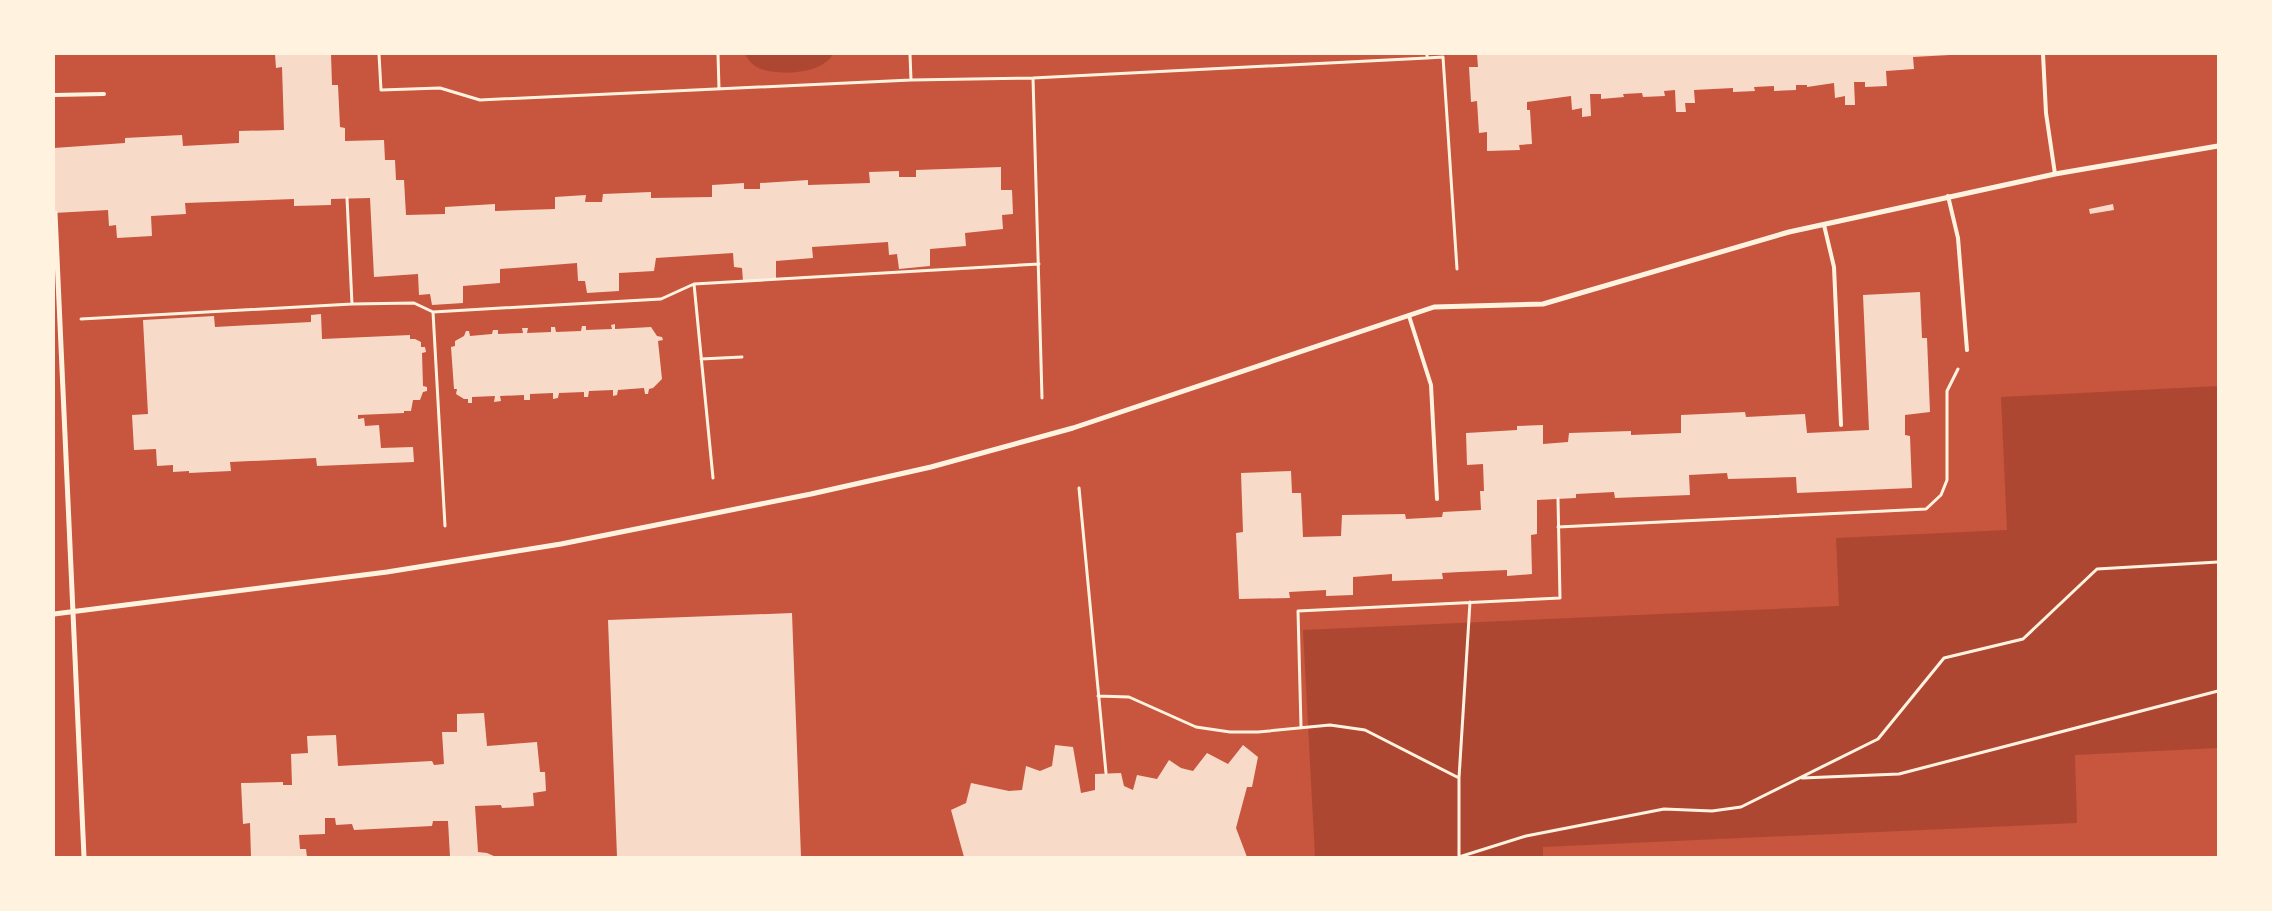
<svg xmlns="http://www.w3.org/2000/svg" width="2272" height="911" font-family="Montserrat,sans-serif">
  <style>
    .green { fill: #ae4732 }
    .building { fill: #f7dbc8 }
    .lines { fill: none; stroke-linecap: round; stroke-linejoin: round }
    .path { stroke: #fff3e0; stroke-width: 3 }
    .service { stroke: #fff3e0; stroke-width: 4 }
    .minor { stroke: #fff3e0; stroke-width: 5 }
  </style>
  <rect width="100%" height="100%" fill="#c8553d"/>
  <path class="green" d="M 745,54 L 833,54 C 822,74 781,76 761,69 C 753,66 749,61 745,54 Z
    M 2218,386 L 2218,748 L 2075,755 L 2077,823 L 1543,847 L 1543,857 L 1315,857 L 1303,630 L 1839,606 L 1836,538 L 2007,530 L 2001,397 Z"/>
  <path class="building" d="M 275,54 L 331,54 L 332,85 L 338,85 L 340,127 L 345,128 L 345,141 L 384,140 L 385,160 L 395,160 L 396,180 L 404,180 L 406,215 L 445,214 L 445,207 L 495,204 L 495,211 L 555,209 L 555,197 L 586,195 L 585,202 L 602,202 L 603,194 L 651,192 L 651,198 L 712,197 L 712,185 L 744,183 L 744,189 L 760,189 L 760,183 L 808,180 L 808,185 L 870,183 L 869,172 L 899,171 L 899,177 L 916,177 L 916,170 L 1001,167 L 1001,190 L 1012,190 L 1013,214 L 1002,215 L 1003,229 L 965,233 L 966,246 L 930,249 L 930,266 L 899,269 L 897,254 L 889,255 L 888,242 L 812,247 L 813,258 L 776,261 L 776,278 L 743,281 L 742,268 L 734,267 L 733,253 L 656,258 L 654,271 L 619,273 L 619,291 L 587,293 L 585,281 L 578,281 L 577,263 L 500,269 L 500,283 L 463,286 L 463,303 L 432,305 L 430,294 L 419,295 L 418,274 L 374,277 L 370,198 L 331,199 L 331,205 L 294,206 L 294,199 L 185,203 L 186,214 L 151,216 L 152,236 L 117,238 L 116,225 L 109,226 L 108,210 L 54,213 L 54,148 L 125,143 L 125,138 L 182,135 L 183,146 L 239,143 L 239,131 L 284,130 L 282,67 L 276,68 Z
    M 1477,54 L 1950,54 L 1950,55 L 1913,57 L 1914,69 L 1886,71 L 1887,86 L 1865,87 L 1865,82 L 1854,82 L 1855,105 L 1845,105 L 1845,96 L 1835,98 L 1834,83 L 1807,87 L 1807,85 L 1796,85 L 1796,90 L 1774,91 L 1774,86 L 1754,87 L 1755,91 L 1733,92 L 1733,88 L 1694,90 L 1695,103 L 1685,103 L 1686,112 L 1676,112 L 1675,90 L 1664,91 L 1665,96 L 1643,97 L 1642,93 L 1623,94 L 1624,97 L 1601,99 L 1601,94 L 1590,94 L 1591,116 L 1582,117 L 1582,108 L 1572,110 L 1571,96 L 1527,102 L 1527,110 L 1530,110 L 1532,144 L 1519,145 L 1520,150 L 1487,151 L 1487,132 L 1479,133 L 1477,101 L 1471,102 L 1469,67 L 1478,67 Z
    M 2113,204 L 2114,210 L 2090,214 L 2089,209 Z
    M 1920,292 L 1922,338 L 1927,338 L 1930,412 L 1905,415 L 1905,435 L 1910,436 L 1912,488 L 1797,493 L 1796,477 L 1728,479 L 1727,473 L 1689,475 L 1690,495 L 1615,498 L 1614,492 L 1576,494 L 1576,498 L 1537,500 L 1537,534 L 1531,535 L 1532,574 L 1507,576 L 1507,570 L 1460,572 L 1442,573 L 1443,579 L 1392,581 L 1392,574 L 1353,577 L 1353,595 L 1326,596 L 1326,590 L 1289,592 L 1290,598 L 1239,599 L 1236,533 L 1243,532 L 1241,473 L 1291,471 L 1292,493 L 1301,493 L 1303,537 L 1341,536 L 1342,515 L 1405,514 L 1406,519 L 1442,517 L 1443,512 L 1481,510 L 1480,491 L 1484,491 L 1483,464 L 1467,465 L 1466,433 L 1517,430 L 1517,426 L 1543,425 L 1543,444 L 1568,442 L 1569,433 L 1631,431 L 1631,435 L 1681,433 L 1681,415 L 1745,412 L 1746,417 L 1805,414 L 1807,433 L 1869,430 L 1863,295 Z
    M 321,314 L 322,339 L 410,335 L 410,339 L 415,339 L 421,342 L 421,347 L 425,347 L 426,352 L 422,353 L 423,386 L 427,387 L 427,391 L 423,392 L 420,400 L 413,400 L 411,411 L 404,411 L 404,413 L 358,415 L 358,419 L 364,418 L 365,426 L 379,425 L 381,448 L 413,447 L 414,462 L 317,466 L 316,458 L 230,462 L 231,471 L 189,473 L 189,471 L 173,472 L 173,465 L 157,466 L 156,449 L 134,450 L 132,415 L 148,414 L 143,320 L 214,316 L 215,327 L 311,322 L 311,315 Z
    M 615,324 L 615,329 L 651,327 L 657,336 L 662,337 L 663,340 L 658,341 L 662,379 L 653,388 L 649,389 L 648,394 L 645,394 L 644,388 L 618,390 L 617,395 L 613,396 L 613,390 L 589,391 L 588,397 L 584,397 L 584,392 L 559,393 L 558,398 L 553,399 L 553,393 L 530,394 L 530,400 L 524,400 L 524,395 L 500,396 L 501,401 L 494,402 L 495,396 L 472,397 L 472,403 L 468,403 L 468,399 L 464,399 L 456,394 L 457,389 L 454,389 L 451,347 L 455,346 L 455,341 L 464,336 L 466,331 L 469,331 L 470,336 L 492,334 L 493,330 L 498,330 L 498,334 L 523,333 L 522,328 L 528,328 L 527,333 L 551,332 L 551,327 L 555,327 L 556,332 L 581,331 L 582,326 L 586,326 L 586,330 L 612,329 L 611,325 Z
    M 792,613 L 801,857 L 617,857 L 608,620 Z
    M 484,713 L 487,746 L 537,742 L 540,772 L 545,772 L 546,791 L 533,793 L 534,806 L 502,808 L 501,805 L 475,806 L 478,852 L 487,853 L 496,857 L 450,857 L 448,821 L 433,821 L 432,826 L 354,830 L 352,824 L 336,825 L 335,818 L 325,818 L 325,834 L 299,835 L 300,849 L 306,849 L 307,857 L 251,857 L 250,823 L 243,824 L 241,783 L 283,782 L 283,785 L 292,785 L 291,754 L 308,753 L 307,736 L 336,735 L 338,766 L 432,761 L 434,765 L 444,764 L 442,732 L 457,732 L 457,714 Z
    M 1055,745 L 1073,747 L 1081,793 L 1095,790 L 1095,774 L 1121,773 L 1124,786 L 1133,790 L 1137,775 L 1157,779 L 1169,760 L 1181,768 L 1193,771 L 1207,753 L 1228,764 L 1243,745 L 1258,757 L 1252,787 L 1247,787 L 1236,828 L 1247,857 L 964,857 L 951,810 L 966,803 L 971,783 L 1009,791 L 1022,790 L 1026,766 L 1040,771 L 1052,766 Z"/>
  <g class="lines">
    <path class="path" d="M 379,54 L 381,90 L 440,88 L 480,100 L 911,80 L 1033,78 L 1427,58
      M 718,54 L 719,89
      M 910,54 L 911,80
      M 1427,54 L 1427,58 L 1443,57 L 1457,269
      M 1033,78 L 1042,398
      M 347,198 L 352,304
      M 694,284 L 713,478
      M 433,312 L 445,526
      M 81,319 L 352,304 L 414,303 L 433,312 L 661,299 L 694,284 L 1039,264
      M 701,359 L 742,357
      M 1079,488 L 1106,773
      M 1558,527 L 1926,509 L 1941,495 L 1947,480 L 1947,391 L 1958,369
      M 1098,696 L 1129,697 L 1196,727 L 1230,732 L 1258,732 L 1330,725 L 1365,730 L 1459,778
      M 1301,727 L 1298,611 L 1560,598 L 1558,499
      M 1802,778 L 1899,774 L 2218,691
      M 1459,857 L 1526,836 L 1664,809 L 1712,811 L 1741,807 L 1878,739 L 1944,658 L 2023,639 L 2097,569 L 2218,562
      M 1459,857 L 1459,778 L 1470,602"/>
    <path class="service" d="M 2043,54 L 2046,113 L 2055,174
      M 54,95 L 104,94
      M 1948,196 L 1958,238 L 1967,350
      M 1824,225 L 1834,267 L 1841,425
      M 1409,316 L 1431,385 L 1437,499"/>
    <path class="minor" d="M 55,213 L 84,857
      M 54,614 L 387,572 L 561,544 L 811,494 L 931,467 L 1073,428 L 1434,307 L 1543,304 L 1789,232 L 2055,174 L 2218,146"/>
  </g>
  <rect width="2272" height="911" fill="none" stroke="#fff3e0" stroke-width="110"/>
</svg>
